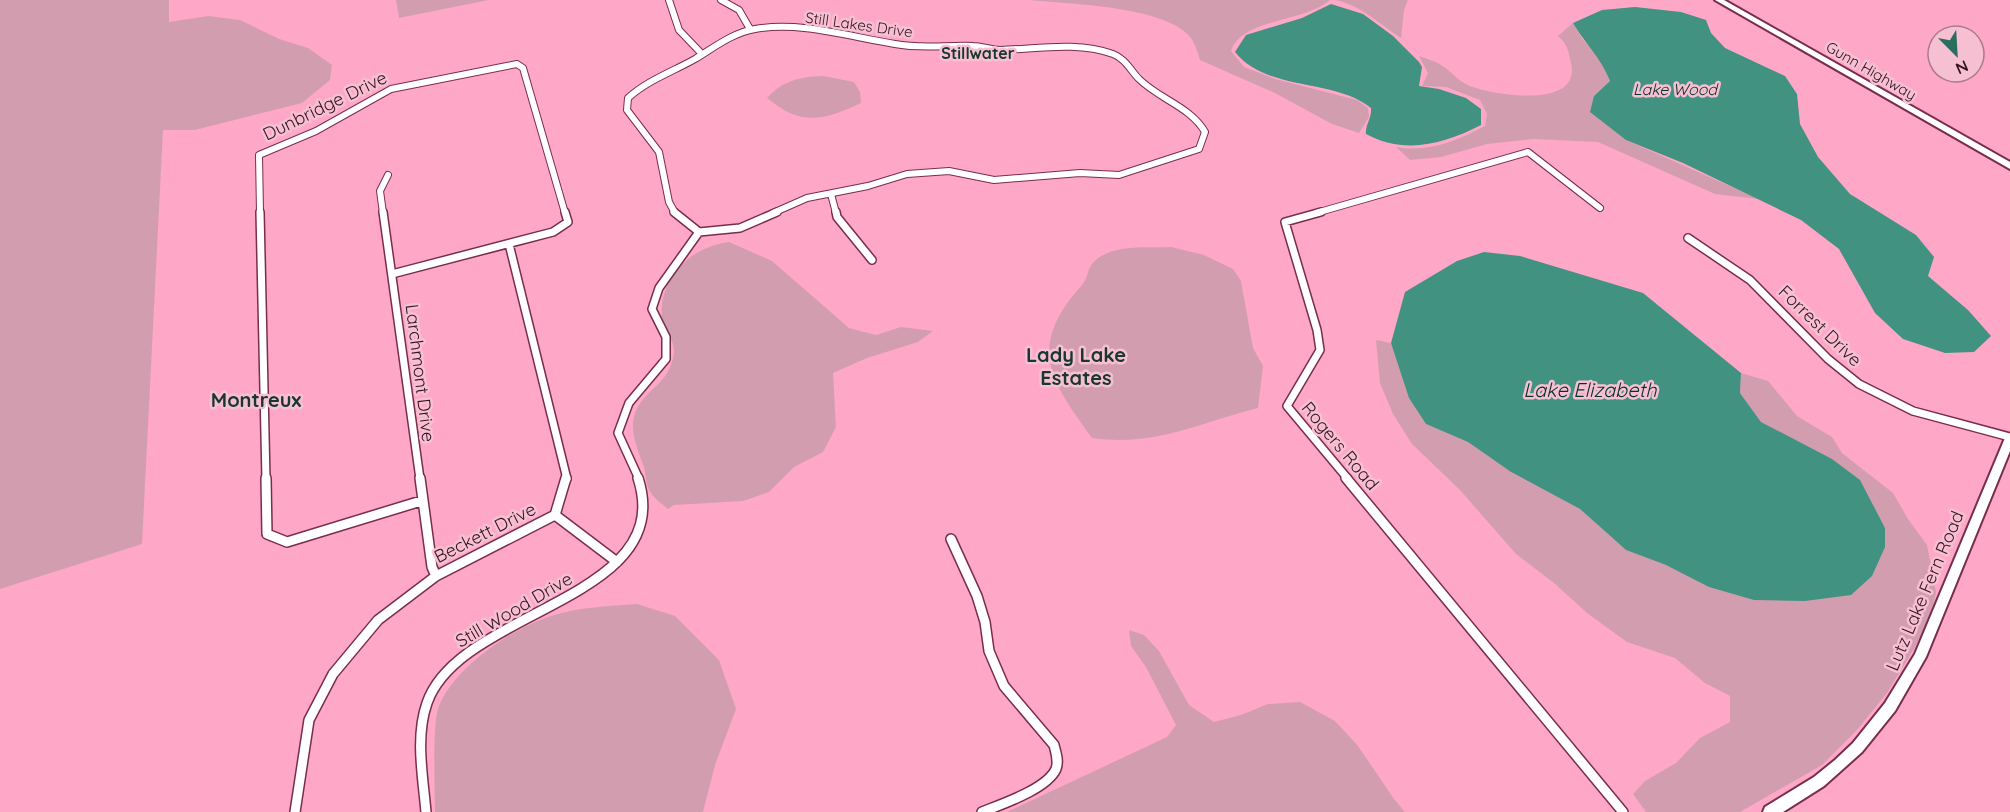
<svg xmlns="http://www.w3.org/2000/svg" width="2010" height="812" font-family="Quicksand,sans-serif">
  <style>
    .green { fill: #d29eaf }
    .water { fill: #419280 }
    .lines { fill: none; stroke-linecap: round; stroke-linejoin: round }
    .minor-far2-casing { stroke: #782d4d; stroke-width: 8 }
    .minor-far1-casing { stroke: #782d4d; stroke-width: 10 }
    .minor-casing { stroke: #782d4d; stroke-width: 12 }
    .secondary-casing { stroke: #782d4d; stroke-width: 4 }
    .minor-far2 { stroke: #fff; stroke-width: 6 }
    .minor-far1 { stroke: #fff; stroke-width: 7 }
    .minor { stroke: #fff; stroke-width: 9 }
    .secondary { fill: #fff; fill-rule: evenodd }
    .labels { text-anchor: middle; stroke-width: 5; stroke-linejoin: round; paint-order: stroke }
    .far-street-label { font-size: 15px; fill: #341320; stroke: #f7c0d2 }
    .far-neighbourhood-label { font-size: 16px; font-weight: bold; fill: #17372f; stroke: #f7c0d2 }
    .far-water-label { font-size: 16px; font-style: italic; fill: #083029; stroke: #f7c0d2 }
    .street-label { font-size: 18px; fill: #341320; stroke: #f7c0d2 }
    .neighbourhood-label { font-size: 20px; font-weight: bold; fill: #17372f; stroke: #f7c0d2 }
    .water-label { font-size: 20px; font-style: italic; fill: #083029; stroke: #f7c0d2 }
  </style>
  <rect width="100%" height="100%" fill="#ffa7c6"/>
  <path class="green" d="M 0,0 L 169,0 L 169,22 L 208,16 L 240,20 L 279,39 L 308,48 L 332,65 L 330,80 L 302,103 L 195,130 L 163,130 L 142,544 L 0,589 Z
    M 396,0 L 489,0 L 399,18 Z
    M 1029,0 L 1330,0 C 1303,23 1242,18 1231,51 L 1244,67 L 1275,79 L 1357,100 L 1368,108 L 1369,117 L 1359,133 L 1332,124 L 1275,93 L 1200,60 C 1198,53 1195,44 1191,38 C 1167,6 1068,4 1029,0 Z
    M 1335,0 L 1408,0 L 1404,10 L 1401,38 C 1379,24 1361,5 1335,0 Z
    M 1573,23 L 1583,40 L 1601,59 L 1610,81 L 1594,96 L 1626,140 L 1759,199 L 1715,194 L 1598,142 L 1534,139 L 1487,144 L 1441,157 L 1410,160 L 1396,147 C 1428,153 1456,141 1485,126 L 1487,114 L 1480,100 L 1446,87 L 1422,86 L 1428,73 L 1419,56 C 1427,59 1438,62 1444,67 C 1453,73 1459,82 1470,86 C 1493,95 1582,110 1571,63 C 1568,50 1568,45 1558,36 Z
    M 823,76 L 854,82 L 860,92 L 861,103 C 824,121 800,126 767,98 C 784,80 799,77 823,76 Z
    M 729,242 L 772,261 L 849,328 L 876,335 L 901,327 L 933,331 L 918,342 L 867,358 L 833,373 L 836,427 L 823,452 L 794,467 L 769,492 L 743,501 L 674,505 L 668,509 C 662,504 655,499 651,493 C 646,487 646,475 644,467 C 636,445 625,423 641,402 C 654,385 667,382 673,358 C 678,340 663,333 662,320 C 658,278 690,247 729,242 Z
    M 1171,247 L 1204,255 L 1233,269 L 1241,281 L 1253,348 L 1263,366 L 1258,408 C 1198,423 1156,447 1092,438 C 1049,379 1027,346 1082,285 C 1088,279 1087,270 1092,264 C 1109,243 1146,248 1171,247 Z
    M 1376,340 L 1391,343 L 1426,424 L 1468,442 L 1514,474 L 1580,509 L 1626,550 L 1666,565 L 1885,528 L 1873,507 L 1791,439 L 1761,422 L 1740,393 L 1741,373 L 1768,381 L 1797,416 L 1832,437 L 1842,453 L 1893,493 L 1908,519 L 1927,545 L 1936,592 L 1933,610 L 1915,647 L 1887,693 L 1857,730 L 1822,765 L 1740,812 L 1646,812 L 1633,794 L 1645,781 L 1676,763 L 1700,738 L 1730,722 L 1730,696 L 1705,683 L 1675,658 L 1627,642 L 1587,613 L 1554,583 L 1516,554 L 1460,490 L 1412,444 L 1393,414 L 1380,383 Z
    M 637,604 L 675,616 L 719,660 L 736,709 L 715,765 L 703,812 L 435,812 C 435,791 432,722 439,706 C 455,667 511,629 551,616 C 579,607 609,606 637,604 Z
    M 1129,630 L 1144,635 L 1159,651 L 1189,705 L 1214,722 L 1241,715 L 1268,704 L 1300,702 L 1335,721 L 1358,746 L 1394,799 L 1405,812 L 1007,812 L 1167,737 L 1176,725 L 1146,667 L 1131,646 Z"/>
  <path class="water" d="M 1331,4 L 1363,14 L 1393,36 L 1419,62 L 1422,67 L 1419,86 L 1439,89 L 1466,98 L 1481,109 L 1481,125 C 1444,144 1405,155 1366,134 C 1365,125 1372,118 1371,108 C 1334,78 1267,92 1235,52 L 1246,35 L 1302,18 Z
    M 1635,7 L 1681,12 L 1706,20 L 1711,33 L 1725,48 L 1785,76 L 1797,94 L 1800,124 L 1818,157 L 1850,194 L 1916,235 L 1934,257 L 1928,276 L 1968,310 L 1991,336 L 1974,352 L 1945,353 L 1903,339 L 1875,313 L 1839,249 L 1801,220 L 1683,163 L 1626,140 L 1590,112 L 1594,96 L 1610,81 C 1600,56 1586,45 1573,23 L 1602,10 Z
    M 1484,252 L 1520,256 L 1643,293 L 1741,373 L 1740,393 L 1761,422 L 1832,459 L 1860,480 L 1885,528 L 1885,547 L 1872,576 L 1851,595 L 1805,601 L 1754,600 L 1709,587 L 1666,565 L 1626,550 L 1580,509 L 1511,472 L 1468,442 L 1426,424 L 1409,398 L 1391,343 L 1405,292 L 1457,261 Z"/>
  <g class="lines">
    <g class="minor-far2-casing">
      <path id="minor-far2" d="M 669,0 L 679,30 L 701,53
        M 721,0 L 739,10 L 750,29
        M 831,194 L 836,213
        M 260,213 L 259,155 L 316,131 L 391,89 L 517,64 L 523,68 L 565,213
        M 383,213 L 380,191 L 388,175
        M 675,213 L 669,202 L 659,152 L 627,110 L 628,98 C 648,80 672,72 695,59 C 715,47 732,33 755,29 C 801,21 850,37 895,44 C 920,49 947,45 973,46 C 982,46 991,50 1000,50 C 1037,49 1077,41 1113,54 C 1126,59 1130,70 1139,79 C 1159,99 1191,107 1205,132 L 1199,149 L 1119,175 L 1080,173 L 994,180 L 949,171 L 907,174 L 868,186 L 807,198 L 773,213
        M 1316,213 L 1528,152 L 1600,208"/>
    </g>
    <g class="minor-far1-casing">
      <path id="minor-far1" d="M 260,212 L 266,479
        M 383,212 L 420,479
        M 674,212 L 699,232 L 740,228 L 777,212
        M 836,212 L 837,217 L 872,260
        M 1321,212 L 1285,222 L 1317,330 L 1320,350 L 1287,406 L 1348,479
        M 1688,238 L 1750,280 L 1828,359 L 1859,384 L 1913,411 L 2010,437
        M 509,244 L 567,479
        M 392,274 L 553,232 L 568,222 L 565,212
        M 639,479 L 618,433 L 629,403 L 666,359 L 666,337 L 652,309 L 659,288 L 699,232"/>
    </g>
    <g class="minor-casing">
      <path id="minor" d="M 266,478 L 267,534 L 287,542 L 421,501
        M 420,478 L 432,567 L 436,576
        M 1346,478 L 1623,812
        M 555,515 L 617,562
        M 951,539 L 977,596 L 985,622 L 989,651 L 1004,686 L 1054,745 C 1056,753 1059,761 1056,769 C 1047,789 1002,804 982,812
        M 295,812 L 309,720 L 333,674 L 378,620 L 436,576 L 555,515 L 566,478
        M 426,812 C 423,777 415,737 427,703 C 459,609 678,600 638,478"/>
    </g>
    <g class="secondary-casing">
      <path id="secondary" d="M 1715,0 L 1724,0 L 2010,162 L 2010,169 Z
        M 2010,434 L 2010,451 L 1926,657 L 1895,711 L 1862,752 L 1824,786 L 1783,812 L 1763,812 L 1765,807 L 1814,777 L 1835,760 L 1853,743 L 1885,703 L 1915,654 L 2005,438 L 2006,435 Z"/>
    </g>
    <use href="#minor-far2" class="minor-far2"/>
    <use href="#minor-far1" class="minor-far1"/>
    <use href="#minor" class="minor"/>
    <use href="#secondary" class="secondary"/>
  </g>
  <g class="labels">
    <g class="far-street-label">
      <text transform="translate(859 25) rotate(8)" y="5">Still Lakes Drive</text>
      <text transform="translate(1871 71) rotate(30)" y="5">Gunn Highway</text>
    </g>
    <g class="far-neighbourhood-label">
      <text x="978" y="59">Stillwater</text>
    </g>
    <g class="far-water-label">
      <text x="1675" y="95">Lake Wood</text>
    </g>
    <g class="street-label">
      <text transform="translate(325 106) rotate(-26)" y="6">Dunbridge Drive</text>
      <text transform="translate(1820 326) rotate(44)" y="6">Forrest Drive</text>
      <text transform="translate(420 373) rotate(83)" y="6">Larchmont Drive</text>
      <text transform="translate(1340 446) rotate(50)" y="6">Rogers Road</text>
      <text transform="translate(485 533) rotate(-27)" y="6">Beckett Drive</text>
      <text transform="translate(1925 591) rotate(-67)" y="6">Lutz Lake Fern Road</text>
      <text transform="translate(514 610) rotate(-30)" y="6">Still Wood Drive</text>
    </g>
    <g class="neighbourhood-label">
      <text x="1076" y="362">Lady Lake<tspan x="1076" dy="23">Estates</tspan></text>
      <text x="256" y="407">Montreux</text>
    </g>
    <g class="water-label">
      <text x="1590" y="397">Lake Elizabeth</text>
    </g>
  </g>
  <g transform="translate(1956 54) rotate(156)"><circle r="28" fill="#f7c0d2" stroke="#a97b8b" stroke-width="1.5"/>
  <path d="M0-4.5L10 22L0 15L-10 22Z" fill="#2b6e60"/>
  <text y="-9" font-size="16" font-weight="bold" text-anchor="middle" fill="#341320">N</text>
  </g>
</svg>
